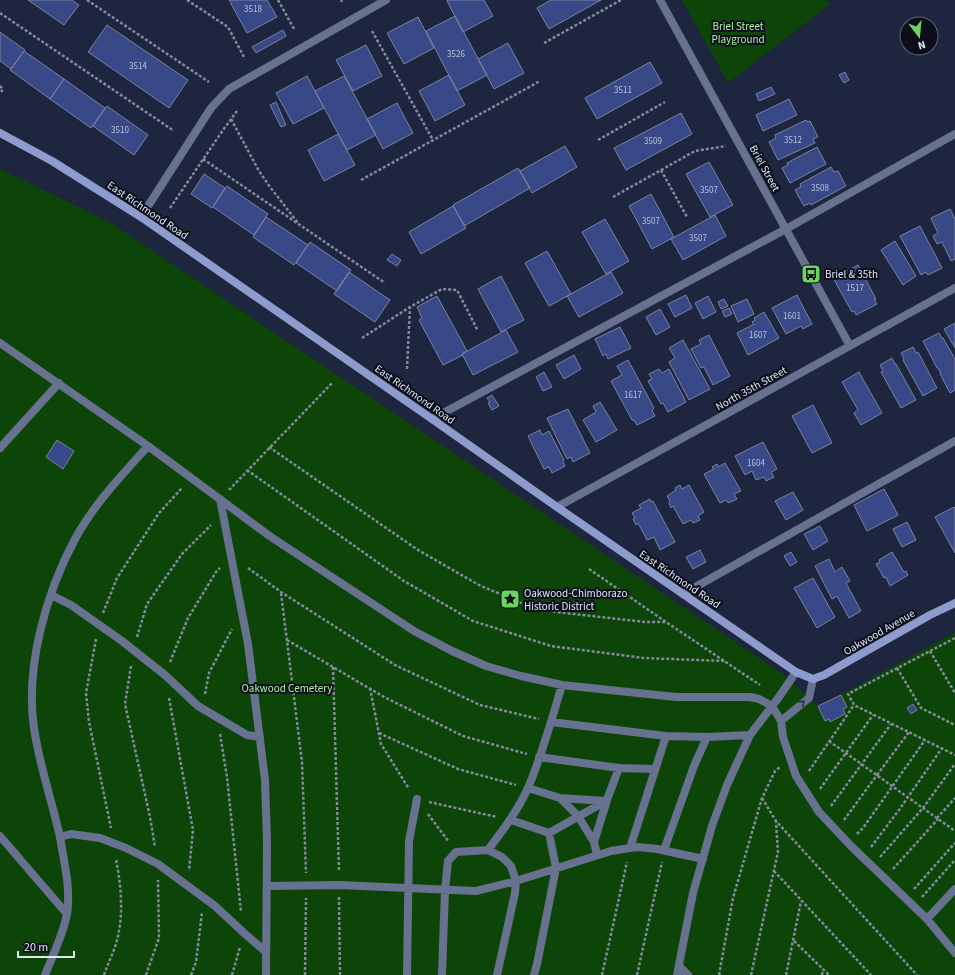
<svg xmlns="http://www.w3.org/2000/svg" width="955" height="975" font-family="'Source Sans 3',sans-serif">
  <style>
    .green { fill: #0d4509 }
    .building { fill: #394988; stroke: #7983a0 }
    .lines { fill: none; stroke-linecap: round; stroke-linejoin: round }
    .path { stroke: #83899e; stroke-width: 2.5; stroke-dasharray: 3 2; stroke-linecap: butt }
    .lane { stroke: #687290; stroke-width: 8 }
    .street { stroke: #687290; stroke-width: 8 }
    .secondary { stroke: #8d9ccc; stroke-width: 8 }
    .oneway { stroke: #2c3243 }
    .labels { text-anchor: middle; stroke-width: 4; stroke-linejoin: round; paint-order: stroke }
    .number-label { font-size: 9px; fill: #b8c0dc }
    .park-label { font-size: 11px; fill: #a9f6a1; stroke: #0c0f1a }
    .street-label { font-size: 11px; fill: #e2e7f8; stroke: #0c0f1a }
    .poi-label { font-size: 11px; fill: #e2e7f8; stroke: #0c0f1a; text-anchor: start }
  </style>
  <rect width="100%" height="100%" fill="#1e253e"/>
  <path class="green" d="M 682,0 L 826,0 L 830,4 L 728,83 Z
    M 0,169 L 108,221 L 783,674 L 818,706 L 846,692 L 955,632 L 955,975 L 0,975 Z"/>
  <path class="building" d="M 28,0 L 72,0 L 79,5 L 64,25 Z
    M 229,0 L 267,0 L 277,17 L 247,33 Z
    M 448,0 L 484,0 L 493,16 L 463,32 L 447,1 Z
    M 551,0 L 601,0 L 549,29 L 537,8 Z
    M 455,16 L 487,75 L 457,91 L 426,31 Z
    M 418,17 L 434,48 L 404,64 L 387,33 Z
    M 107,25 L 188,80 L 169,108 L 88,52 Z
    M 283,30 L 286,36 L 256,53 L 252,47 Z
    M 0,32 L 25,50 L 11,69 L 0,61 Z
    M 508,43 L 524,73 L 494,89 L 478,59 Z
    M 366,45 L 382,76 L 353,91 L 336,60 Z
    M 24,51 L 64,79 L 50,99 L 10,70 Z
    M 650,62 L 662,83 L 597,119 L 585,98 Z
    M 845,72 L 849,80 L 844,83 L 839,75 Z
    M 449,75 L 465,105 L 435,121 L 419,91 Z
    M 307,76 L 324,108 L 293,124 L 276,93 Z
    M 344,76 L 376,135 L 347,150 L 315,91 Z
    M 64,79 L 105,108 L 91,128 L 50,99 Z
    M 771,87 L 775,94 L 759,101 L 756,94 Z
    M 789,99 L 797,115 L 763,131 L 756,115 Z
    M 276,102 L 286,125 L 281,127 L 270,105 Z
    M 397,103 L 413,133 L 383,149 L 367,119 Z
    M 107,106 L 148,135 L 134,155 L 93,126 Z
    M 681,113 L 692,134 L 626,170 L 614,148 Z
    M 806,120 L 807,122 L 810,121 L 818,137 L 813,139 L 815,143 L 778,160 L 769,142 L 776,138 L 775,135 Z
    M 338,134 L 355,165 L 324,181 L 308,150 Z
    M 565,146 L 577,167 L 532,193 L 520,171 Z
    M 817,147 L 826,164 L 790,183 L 782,168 L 788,165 L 787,163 Z
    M 709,162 L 733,205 L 710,217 L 686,174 Z
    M 831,167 L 834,172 L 838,171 L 846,186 L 811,205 L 810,203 L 804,206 L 795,190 L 801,187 L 800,184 Z
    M 518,168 L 530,188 L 464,226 L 453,205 Z
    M 204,174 L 225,188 L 212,208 L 191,194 Z
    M 227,186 L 268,214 L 254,235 L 213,207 Z
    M 651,194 L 674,237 L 652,249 L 629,206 Z
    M 453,206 L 466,228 L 421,254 L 409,232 Z
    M 950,209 L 955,219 L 955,259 L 951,261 L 942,242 L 937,244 L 933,236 L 938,233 L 931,218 Z
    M 715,215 L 726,236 L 683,260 L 671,239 Z
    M 266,217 L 308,245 L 294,265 L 253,237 Z
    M 605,219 L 629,261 L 606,274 L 582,232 Z
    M 920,226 L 942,268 L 928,275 L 926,272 L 921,275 L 900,236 Z
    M 895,241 L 916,276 L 903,285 L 881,250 Z
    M 310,242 L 351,270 L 337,291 L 296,263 Z
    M 547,251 L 571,294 L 549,306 L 525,263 Z
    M 392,254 L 401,260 L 397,266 L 387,260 Z
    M 858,265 L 876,299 L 874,299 L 877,304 L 856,315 L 854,311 L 852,312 L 833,278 Z
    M 349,272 L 390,300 L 375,322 L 334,294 Z
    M 611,272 L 623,293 L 579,317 L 567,296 Z
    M 501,276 L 524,320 L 501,332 L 478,289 Z
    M 686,295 L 692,308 L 675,317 L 668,304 Z
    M 797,295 L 812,324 L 803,329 L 801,326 L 786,334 L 772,308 Z
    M 437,296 L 467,351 L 462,354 L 463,355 L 443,365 L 419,320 L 422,318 L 417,307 Z
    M 708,296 L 716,312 L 703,319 L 695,303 Z
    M 724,299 L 728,306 L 721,309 L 718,302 Z
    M 747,299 L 754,314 L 738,322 L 731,306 Z
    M 729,308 L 732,314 L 725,317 L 722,311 Z
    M 660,309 L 670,327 L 656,335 L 646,317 Z
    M 764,312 L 779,338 L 748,355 L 737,333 L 754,324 L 752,322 L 755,320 L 754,318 Z
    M 955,323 L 955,348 L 944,329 Z
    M 620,327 L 631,348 L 608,359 L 606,354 L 603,356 L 595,339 Z
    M 506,330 L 518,352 L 473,375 L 462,354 Z
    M 939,333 L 942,338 L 943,338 L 955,359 L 955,390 L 950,393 L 940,374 L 941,374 L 938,368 L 937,368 L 923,341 Z
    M 709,335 L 730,376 L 713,385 L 704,367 L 701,368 L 691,349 L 701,344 L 699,340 Z
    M 683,340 L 710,389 L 689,400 L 669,362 L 675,358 L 669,348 Z
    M 913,347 L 916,353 L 918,352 L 937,388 L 923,396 L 903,360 L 904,359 L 901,353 Z
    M 574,355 L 581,369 L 564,379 L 556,365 Z
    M 892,358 L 895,364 L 896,364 L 916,400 L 901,408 L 881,372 L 883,371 L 880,365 Z
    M 628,360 L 654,408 L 652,410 L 655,416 L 637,425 L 634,420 L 632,420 L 611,381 L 622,375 L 617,366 Z
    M 659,369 L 662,373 L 669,369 L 686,402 L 668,412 L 663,403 L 661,404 L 648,381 L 652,379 L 649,374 Z
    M 544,372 L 552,387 L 543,391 L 536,377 Z
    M 859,372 L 882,413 L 861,425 L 854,413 L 858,410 L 842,382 Z
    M 492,395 L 499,406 L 492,410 L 488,403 L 490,402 L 487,398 Z
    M 600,402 L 617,430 L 596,442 L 583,420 L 596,412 L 593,406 Z
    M 813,405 L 832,443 L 812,453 L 792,416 Z
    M 568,409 L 590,453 L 573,462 L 571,457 L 567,459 L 547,418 Z
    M 540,430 L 542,435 L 549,431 L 564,460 L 563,461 L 565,466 L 552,473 L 549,467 L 544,469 L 528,436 Z
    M 57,440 L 74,451 L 63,469 L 46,457 Z
    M 763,442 L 777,469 L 771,472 L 774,477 L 766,481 L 764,477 L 756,480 L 752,471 L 745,475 L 735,456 Z
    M 725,463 L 741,491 L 734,494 L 737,499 L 728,503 L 726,500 L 720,503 L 704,474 L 714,469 L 712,467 L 717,464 L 718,467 Z
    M 680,485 L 682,489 L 689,485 L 704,512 L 698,516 L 700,520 L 693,523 L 691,520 L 683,524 L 673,506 L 671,508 L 669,503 L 670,501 L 667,496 L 676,490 L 675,488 Z
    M 884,489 L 898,515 L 867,531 L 854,505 Z
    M 793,492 L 803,510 L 786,520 L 775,501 Z
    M 650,499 L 651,502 L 653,501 L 675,542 L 660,550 L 654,537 L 647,540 L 638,523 L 636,525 L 633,519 L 635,518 L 632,513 L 641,508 L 639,505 Z
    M 954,507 L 955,508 L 955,553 L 935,517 Z
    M 907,522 L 916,540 L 902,547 L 893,529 Z
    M 820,526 L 828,541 L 813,550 L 804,534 Z
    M 700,550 L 706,562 L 693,569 L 686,557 Z
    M 791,552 L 797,562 L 790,566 L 784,556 Z
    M 892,552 L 904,572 L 906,571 L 908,575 L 890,586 L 886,577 L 884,578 L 876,564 L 880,562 L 879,560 Z
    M 829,559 L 835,572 L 842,567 L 850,581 L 846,583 L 861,611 L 849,618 L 837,596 L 832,599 L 815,566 Z
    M 813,578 L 835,617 L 817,628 L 794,588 Z
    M 841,695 L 847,707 L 843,709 L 845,714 L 830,722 L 829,719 L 825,721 L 818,706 Z
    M 913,704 L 917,710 L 911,714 L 907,708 Z"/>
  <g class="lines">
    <path class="path" d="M 87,0 L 209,82
      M 187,0 L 228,27 L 244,57
      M 278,0 L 294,29
      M 341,0 L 342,2
      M 0,13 L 174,131
      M 372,31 L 433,140
      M 544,43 L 621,0
      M 0,86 L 3,89 L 0,94
      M 231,119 L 259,171 L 270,187 L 298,223
      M 598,140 L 665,102
      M 203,159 L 385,283
      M 661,170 L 687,217
      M 361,180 L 540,81
      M 613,197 L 695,151 L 726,146
      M 170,208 L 223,130 L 237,111
      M 362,338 L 410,307 L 442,289 L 457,290 L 478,331
      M 407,369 L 410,307
      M 269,447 L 418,550 L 479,585 L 526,605 L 556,612 L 645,622 L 666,622
      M 247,470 L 404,581 L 473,621 L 551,646 L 644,658 L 725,661
      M 229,490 L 333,382
      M 248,568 L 281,592 L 395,665 L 480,705 L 539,719
      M 589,569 L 666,622 L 760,685
      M 281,593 L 302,762 L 306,873
      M 103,613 L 117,578 L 159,513 L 182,488
      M 137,637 L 147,604 L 182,554 L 211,525
      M 955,638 L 848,694 L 854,705 L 955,755
      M 96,639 L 86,693 L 89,722 L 111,828
      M 287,640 L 384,697 L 463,736 L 527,754
      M 930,651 L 955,693
      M 170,662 L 188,618 L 216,572 L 220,568
      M 131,666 L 125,704 L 150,817 L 155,847
      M 333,667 L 339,872
      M 897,668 L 921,708 L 955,725
      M 370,688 L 381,744 L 409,789
      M 205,694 L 209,673 L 232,629
      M 169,698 L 193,830 L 189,871
      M 379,733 L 458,769 L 516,785
      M 220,734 L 227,777 L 241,912
      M 829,741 L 955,831
      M 809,771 L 854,705
      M 877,775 L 909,732
      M 820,789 L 873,715
      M 762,798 L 776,821 L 917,975
      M 429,802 L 497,817
      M 831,806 L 891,724
      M 428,814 L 449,842
      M 937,818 L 955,798
      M 844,820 L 877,775
      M 857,834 L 863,828 L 925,740
      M 871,847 L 899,810 L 942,748
      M 880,857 L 923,808 L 955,764
      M 893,869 L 938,819
      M 774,871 L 871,975
      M 914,889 L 955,843
      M 339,897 L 340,975
      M 922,897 L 955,860
      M 794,941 L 829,975
      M 104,975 C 108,963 114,952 117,940 C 124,913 121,886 116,859
      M 146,975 L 159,938 L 158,880
      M 191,975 L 196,962 L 202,912
      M 232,975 L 240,947
      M 305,975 L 306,898
      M 602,975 L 627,862
      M 637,975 L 662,862
      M 719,975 L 733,898 L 762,798 L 775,771 L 780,767
      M 751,975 L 778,852 L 776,822
      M 786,975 L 801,901
      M 822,975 L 823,969"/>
    <path class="lane" d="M 141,217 L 211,108 L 229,89 L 386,0
      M 0,343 L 148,446 L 271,537 L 414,631 L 452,651 L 486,666 L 521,676 L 562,685 L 676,697 L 750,697 L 759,699 L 772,706 L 781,721 L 783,737 L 796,776 L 819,812 L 851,846 L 927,919
      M 432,419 L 786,229 L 955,134
      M 148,446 C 122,475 94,504 75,539 C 46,593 25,667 34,728 C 39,764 52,801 60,837 L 71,834 L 100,838 L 126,848 L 158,864 L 215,906 L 244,933 L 266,952
      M 0,448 L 59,383
      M 220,499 L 248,644 L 265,780 L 267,843 L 266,975
      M 683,594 L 955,441
      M 51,595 L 71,605 L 122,641 L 165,675 L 198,706 L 247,735 L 260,737
      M 781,721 L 809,698 L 813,679
      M 551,722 L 666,736 L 707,737 L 750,735
      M 539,757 L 619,768 L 655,769
      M 528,788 L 560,798 L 578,816 L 594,842
      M 560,798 L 606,801
      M 511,820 L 549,833 L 556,868 L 537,964 L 534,975
      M 549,833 L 606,801
      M 0,836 L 67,914
      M 630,848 L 666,736
      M 488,850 C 503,830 518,810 528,788 C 542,755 552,719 562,685
      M 664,850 L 694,766 L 707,737
      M 597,855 L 594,842 L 608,797 L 619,768
      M 267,886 L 339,885 L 476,891 L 516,881 L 611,851 L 630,848 L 638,847 L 657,849 L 703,859
      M 955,889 L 927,919 L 955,953
      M 679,966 L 688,975
      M 45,975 C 53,955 63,935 67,914 C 71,889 64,862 60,837
      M 407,975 L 409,841 L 417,799
      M 442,975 L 445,890 L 448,861 L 456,852 L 488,850 L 502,857 L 511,866 L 516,881 L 515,893 L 497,975
      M 677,975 L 693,893 L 712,826 L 727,785 L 750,735 L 779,697 L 796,672"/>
    <path class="street" d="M 660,0 L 850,346
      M 557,507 L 955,288"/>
    <path class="secondary" d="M 0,133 L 52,161 L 141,217 L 432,419 L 557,507 L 796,672 L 813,679 L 824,675 L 930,615 L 955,603"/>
  </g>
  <defs><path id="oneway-chevron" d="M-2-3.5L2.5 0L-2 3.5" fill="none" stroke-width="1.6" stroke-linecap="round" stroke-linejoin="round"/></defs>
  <use class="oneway" href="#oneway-chevron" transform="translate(802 703) rotate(-40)"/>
  <defs>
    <g id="bus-square" transform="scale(1)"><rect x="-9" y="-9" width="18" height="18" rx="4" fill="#6bd363" stroke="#0c0f1a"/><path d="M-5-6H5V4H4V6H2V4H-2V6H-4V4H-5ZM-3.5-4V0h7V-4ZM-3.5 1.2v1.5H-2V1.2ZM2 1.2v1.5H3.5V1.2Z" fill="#111"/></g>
    <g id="sight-square" transform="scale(1)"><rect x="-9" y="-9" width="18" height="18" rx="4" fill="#6bd363" stroke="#0c0f1a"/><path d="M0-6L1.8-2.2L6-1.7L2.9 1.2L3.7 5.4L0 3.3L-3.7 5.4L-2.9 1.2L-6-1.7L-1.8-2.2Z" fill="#111"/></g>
  </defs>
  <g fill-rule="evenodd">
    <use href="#bus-square" x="811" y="274"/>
    <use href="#sight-square" x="510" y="599"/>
  </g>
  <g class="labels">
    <g class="number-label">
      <text x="253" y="12">3518</text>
      <text x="456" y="57">3526</text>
      <text x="138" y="69">3514</text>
      <text x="623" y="93">3511</text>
      <text x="120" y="133">3510</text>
      <text x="793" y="143">3512</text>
      <text x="653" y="144">3509</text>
      <text x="820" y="191">3508</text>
      <text x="709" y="193">3507</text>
      <text x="651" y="224">3507</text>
      <text x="698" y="241">3507</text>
      <text x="855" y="291">1517</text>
      <text x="792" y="319">1601</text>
      <text x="758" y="338">1607</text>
      <text x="633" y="398">1617</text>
      <text x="756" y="466">1604</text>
    </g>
    <g class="park-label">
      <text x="738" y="30">Briel Street<tspan x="738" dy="13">Playground</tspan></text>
      <text x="287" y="692">Oakwood Cemetery</text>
    </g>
    <g class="street-label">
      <text transform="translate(765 168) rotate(61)" y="4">Briel Street</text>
      <text transform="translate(148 210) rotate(34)" y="4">East Richmond Road</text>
      <text transform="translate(751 388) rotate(-29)" y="4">North 35th Street</text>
      <text transform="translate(415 394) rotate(35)" y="4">East Richmond Road</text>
      <text transform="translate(680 579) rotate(34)" y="4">East Richmond Road</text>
      <text transform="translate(879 632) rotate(-30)" y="4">Oakwood Avenue</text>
    </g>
    <g class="poi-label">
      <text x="825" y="278">Briel &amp; 35th</text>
      <text x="524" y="597">Oakwood-Chimborazo<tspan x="524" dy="13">Historic District</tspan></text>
    </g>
  </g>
  <g transform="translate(919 36) rotate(164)"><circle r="19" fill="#0c0f1a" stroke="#626573"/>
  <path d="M0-3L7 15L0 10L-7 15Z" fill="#6bd363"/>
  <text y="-6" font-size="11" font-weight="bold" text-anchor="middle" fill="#e2e7f8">N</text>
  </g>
  <path d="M18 951v6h56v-6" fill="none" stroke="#e2e7f8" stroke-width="2"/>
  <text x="24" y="951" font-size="12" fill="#e2e7f8" stroke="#0c0f1a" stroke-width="3" paint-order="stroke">20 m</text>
</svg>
